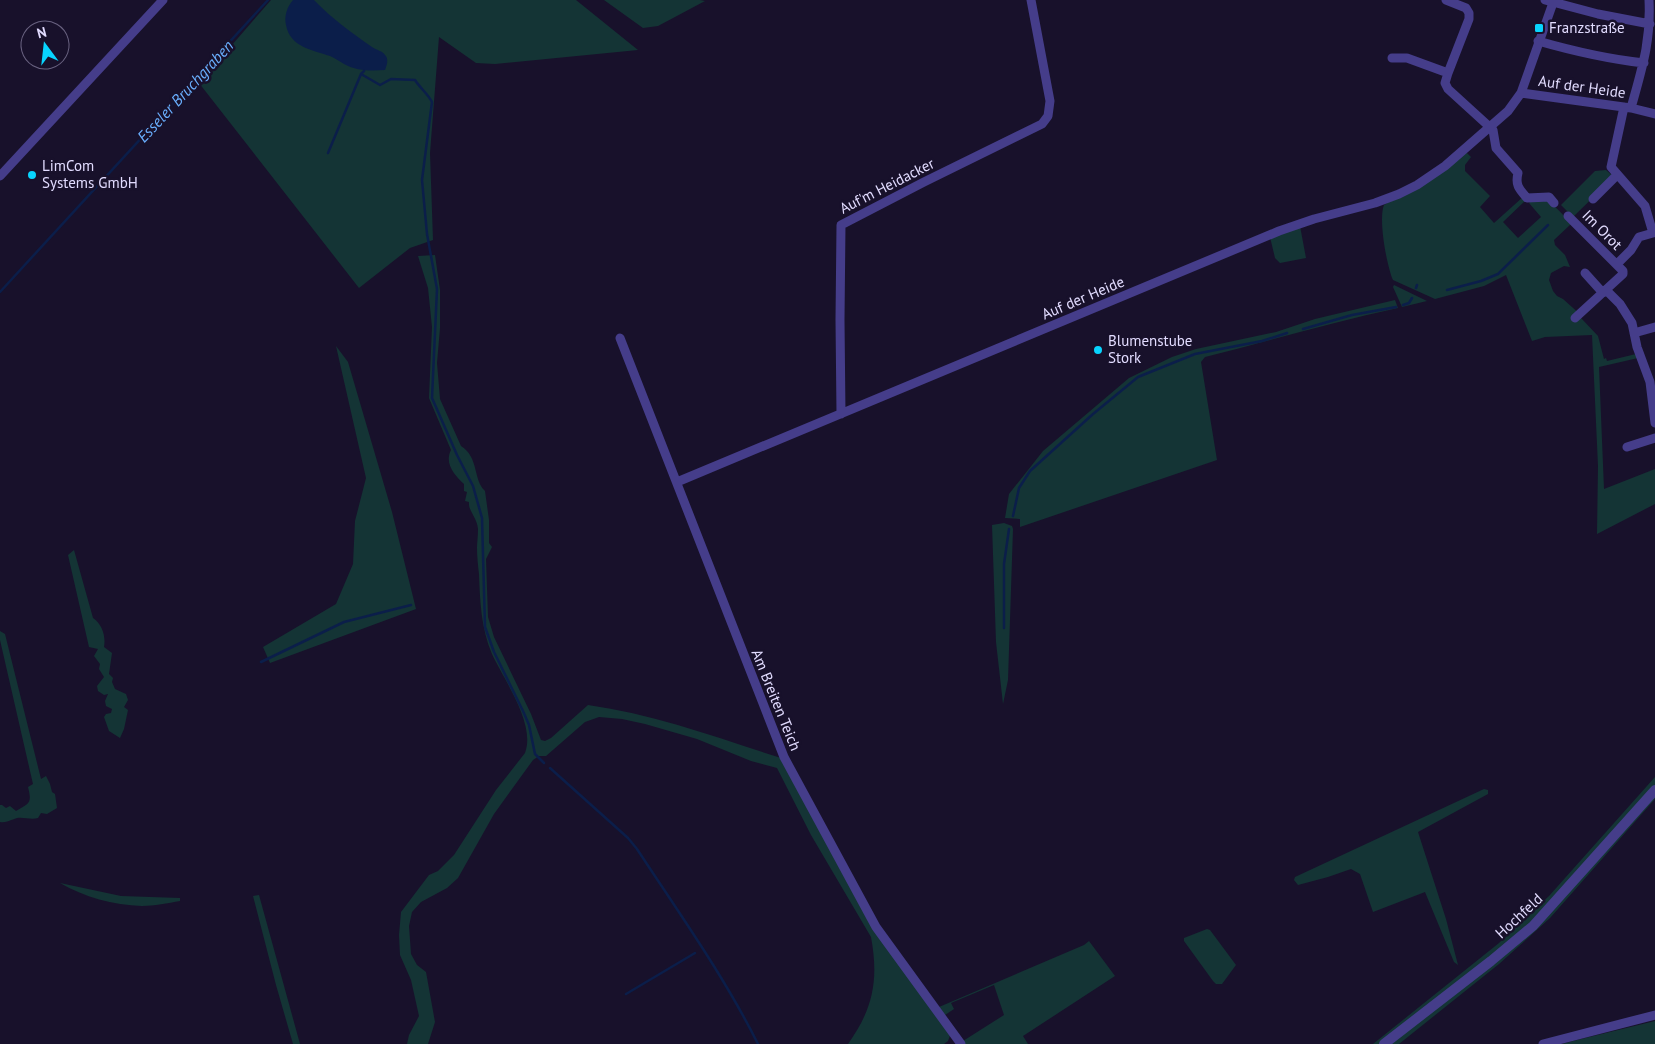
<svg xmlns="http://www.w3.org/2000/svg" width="1655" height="1044" font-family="'PT Sans',sans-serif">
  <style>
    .green { fill: #143435 }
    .water { fill: #0b1e4a }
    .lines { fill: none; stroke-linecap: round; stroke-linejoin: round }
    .stream { stroke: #0b1e4a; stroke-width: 2.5 }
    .minor { stroke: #453d8a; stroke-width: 9 }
    .tertiary { stroke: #453d8a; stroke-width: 10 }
    .poi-dot { fill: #08d4fe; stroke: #18112b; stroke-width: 2 }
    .labels { text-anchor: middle; stroke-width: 5; stroke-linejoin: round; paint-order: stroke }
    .poi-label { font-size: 15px; fill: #e2dcff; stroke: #18112b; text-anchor: start }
    .street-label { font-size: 15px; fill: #e2dcff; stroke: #18112b }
    .water-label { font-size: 16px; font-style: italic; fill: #6aaffe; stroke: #18112b }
  </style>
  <rect width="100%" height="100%" fill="#18112b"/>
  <path class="green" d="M 271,0 L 576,0 L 638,50 L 495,64 L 476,63 L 439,37 L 430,153 L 433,240 L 410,248 L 359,288 L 199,83 Z
    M 604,0 L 700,0 L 705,1 L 658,26 L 643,28 Z
    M 1466,152 L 1471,157 L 1465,165 L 1465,171 L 1490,196 L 1480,207 L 1494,223 L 1523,197 L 1526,200 L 1503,222 L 1518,238 L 1541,217 L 1529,203 C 1544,189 1561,213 1571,224 L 1554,240 L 1555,245 L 1565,255 L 1570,267 L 1564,266 L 1551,273 L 1549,280 L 1553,291 L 1557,296 L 1563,299 L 1582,316 L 1581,318 L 1598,336 L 1604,359 L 1606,358 L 1607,361 L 1636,354 L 1638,358 L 1599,367 L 1604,489 L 1655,469 L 1655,504 L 1597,534 L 1598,466 L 1592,335 L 1545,337 L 1532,341 L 1506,275 L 1484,286 L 1435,299 L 1393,280 C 1387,267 1378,219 1384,205 Z
    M 1606,170 L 1614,177 L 1573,217 L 1561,205 L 1595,171 Z
    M 1300,226 L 1306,258 L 1280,263 L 1275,258 L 1270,237 Z
    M 435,255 L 440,290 L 440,328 L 437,363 L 440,399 L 461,446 C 479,457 473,480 485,491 L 489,520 L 489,543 L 492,547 L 486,559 L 488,617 L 494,637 L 531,714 L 541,740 L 545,741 L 551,738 L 588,705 C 654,714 718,738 781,758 L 874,928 L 951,1033 L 948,1041 L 944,1044 L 848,1044 C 873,1009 879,980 871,937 L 811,835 L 777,768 L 751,761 L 697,739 L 645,724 L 622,719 L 599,717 L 585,722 L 546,756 L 539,756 L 533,760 L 494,814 L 458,878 L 447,888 L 421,902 L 412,912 L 409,926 L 411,954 L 417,965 L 426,972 L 435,1022 L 428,1044 L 407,1044 L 409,1035 L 419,1016 L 411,980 L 400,955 L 399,935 L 401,912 L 429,875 L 438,871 L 454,855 L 496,790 L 525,753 C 536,724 504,680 492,654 C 481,628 480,601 479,574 C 478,566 477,556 477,548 C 477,543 478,536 478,529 C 477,517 468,511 469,502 L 465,501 L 467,492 L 464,491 L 464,484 C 455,475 444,464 451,450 L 429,398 L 432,327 L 428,288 L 418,256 Z
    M 1394,285 L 1427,301 L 1402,307 L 1393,287 Z
    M 1395,300 L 1398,308 C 1333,322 1269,341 1205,357 L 1201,362 L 1217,460 L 1020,527 L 1020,519 L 1005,518 L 1009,494 L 1043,451 L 1129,378 L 1172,357 L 1196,349 L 1276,332 L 1315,319 Z
    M 336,346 L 348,362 L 392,512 L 416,609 L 270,663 L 263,647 L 336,604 L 353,564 L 355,521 L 366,478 Z
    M 1004,523 L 1012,526 L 1013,529 L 1008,680 L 1003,704 L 996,642 L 992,525 Z
    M 74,550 L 93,618 C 102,624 106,636 104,647 L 112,653 L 109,674 L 113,678 L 112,682 L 115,689 L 126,694 L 128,700 L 124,707 L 128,710 L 124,729 L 120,738 L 109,731 L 104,717 L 106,714 L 111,713 L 112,709 L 106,706 L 105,701 L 108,694 L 104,695 L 98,691 L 97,686 L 104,677 L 99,669 L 100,664 L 94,656 L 98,649 L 89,647 L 68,555 Z
    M 0,631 L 5,634 L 41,779 L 46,776 L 50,784 L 52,792 L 55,794 L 57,808 L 47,814 L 41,813 L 38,818 C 31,820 24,817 17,818 C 10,820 7,823 0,822 L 0,805 L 2,805 L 6,808 L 10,806 L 16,811 C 30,803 32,803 28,787 L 33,784 L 0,640 Z
    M 1655,777 L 1655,799 L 1550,918 L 1499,964 L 1399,1044 L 1373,1044 L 1499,943 L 1549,896 Z
    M 1484,789 L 1488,790 L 1488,794 L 1418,832 L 1446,919 L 1458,965 L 1454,962 L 1425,892 L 1373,912 L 1360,874 L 1351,869 L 1328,877 L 1298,885 L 1294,880 L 1295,877 Z
    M 60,883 L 121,896 L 180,898 L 180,901 C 168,903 154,906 142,906 C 113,905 84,897 60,883 Z
    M 259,895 L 300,1044 L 293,1044 L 276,985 L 253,896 Z
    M 1207,929 L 1210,930 L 1236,965 L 1222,984 L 1216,984 L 1213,981 L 1184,941 L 1184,938 Z
    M 1089,941 L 1115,976 L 1023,1036 L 1028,1044 L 965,1044 L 963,1041 L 1004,1015 L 994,985 L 951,1003 L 954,1009 L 945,1015 L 939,1007 L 1084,945 Z
    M 1655,1021 L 1655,1044 L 1562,1044 L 1573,1041 Z"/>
  <path class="water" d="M 293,0 L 314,0 C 331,18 352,33 372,47 C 376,50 383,51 385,55 C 389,59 387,65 385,70 C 370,71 357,71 344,64 C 339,61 335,58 330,56 C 312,50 290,47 286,25 C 284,16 287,7 293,0 Z"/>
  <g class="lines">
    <path class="stream" d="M 364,71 L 361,74 L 380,85 L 391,79 L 415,80 C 420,88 428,94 432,102 L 422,180 L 427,234 L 437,289 L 432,398 L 457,455 L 473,486 L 482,518 L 485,627 L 494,652 L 523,711 L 529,725 L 535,754 L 544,763
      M 328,153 L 361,74
      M 1416,288 L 1417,285
      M 1447,290 L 1481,281 L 1498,274 L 1548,225
      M 0,292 L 268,0
      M 1403,305 L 1409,303 L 1412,298
      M 1303,329 L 1352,315 L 1396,307
      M 1013,516 L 1019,488 L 1030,471 L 1093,414 L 1138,377 L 1195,354 L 1262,341 L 1287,333
      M 1004,628 L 1004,564 L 1009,529
      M 261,662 L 344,622 L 411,605
      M 550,768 L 628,838 L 637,849 C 679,913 724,976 758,1044
      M 626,994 L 695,953"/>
    <path class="minor" d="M 1446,0 L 1466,8 L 1469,13 L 1469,19 L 1448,73 L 1445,83 L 1448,89 L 1493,130 L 1496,148 L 1518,173 C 1515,185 1519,189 1527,198 L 1549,197 L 1554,203
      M 1545,0 L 1598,14 L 1650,24
      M 1538,41 C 1573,51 1608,59 1644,63
      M 1392,58 L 1407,58 L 1448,73
      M 1521,93 L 1631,108 L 1655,114
      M 1631,108 C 1642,68 1651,42 1649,0
      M 0,176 L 163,0
      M 1593,199 L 1617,175
      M 1568,216 L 1623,271 L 1623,274 L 1575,318
      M 1617,264 L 1631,250 L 1639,237 L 1653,233 L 1645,206 L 1611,167 L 1624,107
      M 1585,273 L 1603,293
      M 1606,290 L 1620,304 L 1632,323 L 1637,347 L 1650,382 L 1655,423
      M 1634,333 L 1655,327
      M 620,338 L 784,757 L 876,927 L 961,1044
      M 841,414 L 840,320 L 841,225 L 924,182 L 1042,124 L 1048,116 L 1050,101 L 1031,0
      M 1627,447 L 1655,438
      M 677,482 L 1279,231 L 1314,219 L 1375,203 L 1399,194 L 1417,185 L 1445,166 L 1508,111 L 1521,93 L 1554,0
      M 1543,1044 L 1655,1015"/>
    <path class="tertiary" d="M 1384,1044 L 1491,961 L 1533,926 L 1655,790"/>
  </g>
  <g class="poi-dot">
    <rect x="1534" y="23" width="10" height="10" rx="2.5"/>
    <circle cx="32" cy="175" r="5"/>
    <circle cx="1098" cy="350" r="5"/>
  </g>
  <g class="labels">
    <g class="poi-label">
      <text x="1549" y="33">Franzstraße</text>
      <text x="42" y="171">LimCom<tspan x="42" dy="17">Systems GmbH</tspan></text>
      <text x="1108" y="346">Blumenstube<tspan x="1108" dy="17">Stork</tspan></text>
    </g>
    <g class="street-label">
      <text transform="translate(1582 87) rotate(8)" y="5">Auf der Heide</text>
      <text transform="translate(887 186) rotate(-27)" y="5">Auf'm Heidacker</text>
      <text transform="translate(1602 230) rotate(45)" y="5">Im Orot</text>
      <text transform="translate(1083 298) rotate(-23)" y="5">Auf der Heide</text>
      <text transform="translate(776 700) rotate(68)" y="5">Am Breiten Teich</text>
      <text transform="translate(1519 916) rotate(-43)" y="5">Hochfeld</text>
    </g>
    <g class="water-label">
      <text transform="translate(185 91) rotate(-47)" y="6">Esseler Bruchgraben</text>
    </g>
  </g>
  <g transform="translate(45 45) rotate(345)"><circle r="24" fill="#18112b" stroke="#696280"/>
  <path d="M0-4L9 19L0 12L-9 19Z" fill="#08d4fe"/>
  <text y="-8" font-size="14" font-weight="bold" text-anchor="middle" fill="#e2dcff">N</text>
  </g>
</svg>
